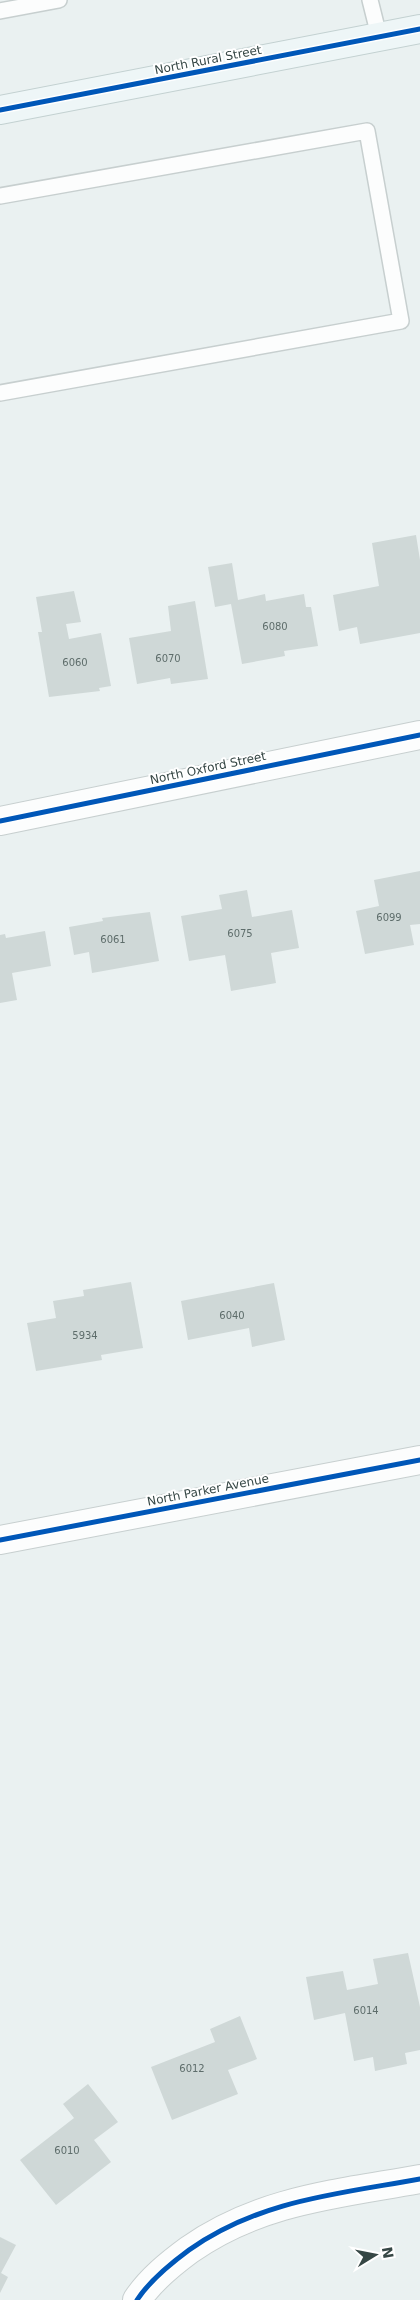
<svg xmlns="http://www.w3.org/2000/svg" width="420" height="2300" font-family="'DejaVu Sans',sans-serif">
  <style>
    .building { fill: #cfd8d7 }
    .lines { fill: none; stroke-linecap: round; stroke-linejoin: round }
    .lane-casing { stroke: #c7cfcf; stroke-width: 18 }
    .street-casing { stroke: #c7cfcf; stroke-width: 30 }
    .secondary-casing { stroke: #c3d1d1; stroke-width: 30 }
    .lane { stroke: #fcfdfd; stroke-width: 15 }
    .street { stroke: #fcfdfd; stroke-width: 28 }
    .secondary { stroke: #eef6f7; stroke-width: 28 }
    .cycleway-casing { stroke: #fff; stroke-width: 8 }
    .cycleway { stroke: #0057b8; stroke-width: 5 }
    .labels { text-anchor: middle; stroke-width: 4; stroke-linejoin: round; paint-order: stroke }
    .number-label { font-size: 10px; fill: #5e6d6b }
    .street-label { font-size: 12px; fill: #364745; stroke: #fff }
  </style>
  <rect width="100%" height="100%" fill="#eaf1f1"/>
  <path class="building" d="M 416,535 L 420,560 L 420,633 L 360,644 L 357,627 L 339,631 L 333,595 L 379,586 L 372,543 Z
    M 232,563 L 238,600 L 265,594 L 266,601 L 304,594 L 306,607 L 311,607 L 318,646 L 284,651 L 285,656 L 242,664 L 231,604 L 215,607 L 208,567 Z
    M 74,591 L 81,622 L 66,624 L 69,639 L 101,633 L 111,686 L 99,688 L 100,691 L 49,697 L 38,632 L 42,632 L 36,597 Z
    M 195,601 L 208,679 L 171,684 L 170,678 L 137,684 L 129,638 L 171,631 L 168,606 Z
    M 420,871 L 420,924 L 410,925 L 414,945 L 365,954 L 356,911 L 379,906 L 374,880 Z
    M 247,890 L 252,917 L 292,910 L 299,948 L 271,953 L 276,983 L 231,991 L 225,955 L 189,961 L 181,916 L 222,909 L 219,895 Z
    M 150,912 L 159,961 L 92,973 L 89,952 L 74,955 L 69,927 L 103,921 L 102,918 Z
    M 45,931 L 51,966 L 12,973 L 17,1000 L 0,1003 L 0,935 L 5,934 L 6,938 Z
    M 131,1282 L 143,1348 L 101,1355 L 102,1360 L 36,1371 L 27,1323 L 56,1318 L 53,1301 L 84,1296 L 83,1290 Z
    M 274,1283 L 285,1340 L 252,1347 L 249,1328 L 188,1340 L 181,1301 Z
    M 408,1953 L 420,2007 L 420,2050 L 405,2053 L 407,2064 L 375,2071 L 373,2057 L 354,2061 L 345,2013 L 314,2020 L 306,1977 L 343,1971 L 347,1990 L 378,1984 L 373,1959 Z
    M 240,2016 L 257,2059 L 228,2070 L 238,2094 L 172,2120 L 151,2067 L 215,2042 L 210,2029 Z
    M 88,2084 L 118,2122 L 94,2140 L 111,2162 L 56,2205 L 20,2160 L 74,2118 L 63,2104 Z
    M 0,2237 L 16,2245 L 1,2273 L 8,2277 L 0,2293 Z"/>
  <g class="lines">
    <g class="lane-casing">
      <path id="lane" d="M 370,0 L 379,36
        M 0,11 L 59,0
        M 0,196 L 367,131 L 401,321 L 0,393"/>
    </g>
    <g class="street-casing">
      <path id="street" d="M 0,821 L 420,735
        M 0,1540 L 420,1460
        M 137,2300 C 150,2280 170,2264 189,2250 C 260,2200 337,2194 420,2179"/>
    </g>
    <g class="secondary-casing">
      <path id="secondary" d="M 0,110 L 420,29"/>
    </g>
    <use href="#lane" class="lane"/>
    <use href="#street" class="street"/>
    <use href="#secondary" class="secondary"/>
    <g class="cycleway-casing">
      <path id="cycleway" d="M 0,110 L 420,29
        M 0,821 L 420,735
        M 0,1540 L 420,1460
        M 137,2300 C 150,2280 170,2264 189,2250 C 260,2200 337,2194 420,2179"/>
    </g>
    <use href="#cycleway" class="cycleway"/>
  </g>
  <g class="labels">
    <g class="number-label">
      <text x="275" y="630">6080</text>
      <text x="168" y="662">6070</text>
      <text x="75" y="666">6060</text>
      <text x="389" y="921">6099</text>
      <text x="240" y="937">6075</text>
      <text x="113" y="943">6061</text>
      <text x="232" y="1319">6040</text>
      <text x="85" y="1339">5934</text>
      <text x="366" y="2014">6014</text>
      <text x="192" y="2072">6012</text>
      <text x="67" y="2154">6010</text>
    </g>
    <g class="street-label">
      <text transform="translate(208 60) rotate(-11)" y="4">North Rural Street</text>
      <text transform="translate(208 768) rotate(-12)" y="4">North Oxford Street</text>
      <text transform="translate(208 1490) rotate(-11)" y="4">North Parker Avenue</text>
    </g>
  </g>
  <g transform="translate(375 2255) rotate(80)" stroke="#ffffff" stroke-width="4" paint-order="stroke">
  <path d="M0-4L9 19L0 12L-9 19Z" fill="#364745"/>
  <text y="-8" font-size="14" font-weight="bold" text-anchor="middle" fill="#364745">N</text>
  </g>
</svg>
